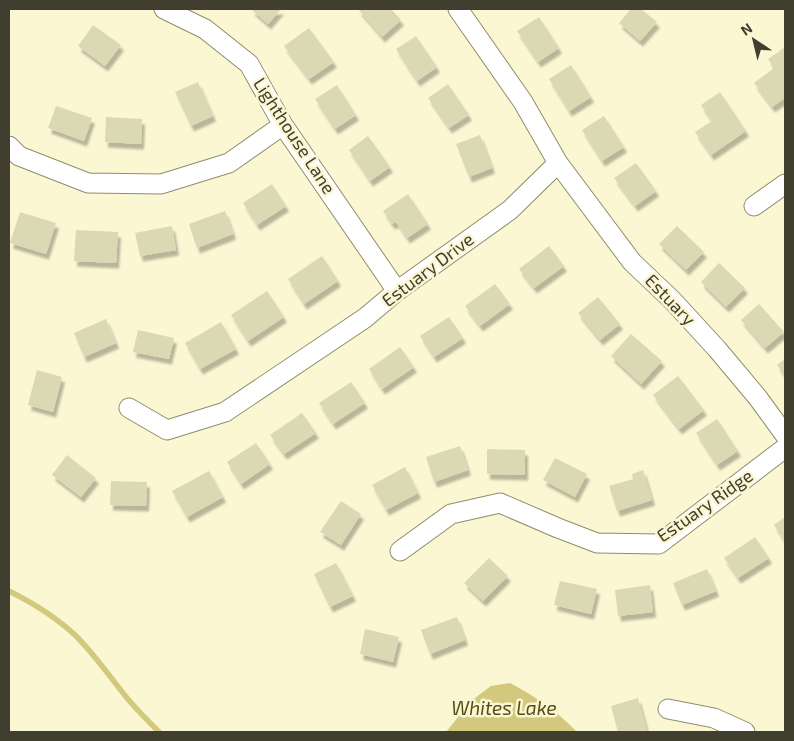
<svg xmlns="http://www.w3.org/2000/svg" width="794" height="741" font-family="'Exo 2',sans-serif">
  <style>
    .water { fill: #d2c97f }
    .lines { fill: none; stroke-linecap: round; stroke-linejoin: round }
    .stream { stroke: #d2c97f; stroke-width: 5.5 }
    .building { fill: #dbd8b4; filter: url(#shadow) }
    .minor-casing { stroke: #908d6b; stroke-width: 21 }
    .minor { stroke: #fff; stroke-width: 19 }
    .labels { text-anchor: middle; stroke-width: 5; stroke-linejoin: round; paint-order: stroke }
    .street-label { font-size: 18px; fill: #3f3e2f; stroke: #fbf7d3 }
    .water-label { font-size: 19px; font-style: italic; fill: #544d15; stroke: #fbf7d3 }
  </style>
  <defs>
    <filter id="shadow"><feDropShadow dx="3" dy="5.5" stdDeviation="1" flood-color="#0004"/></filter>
  </defs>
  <rect width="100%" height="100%" fill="#fbf7d3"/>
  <path class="water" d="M 510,683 C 536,697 557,711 577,732 L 446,732 L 471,701 L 491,686 Z"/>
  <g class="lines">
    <path class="stream" d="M 9,591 C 33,603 56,617 76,636 C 95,655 110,677 127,698 C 137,710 148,721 159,732"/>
  </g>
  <path class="building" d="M 251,9 L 281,9 L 268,24 Z
    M 358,9 L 391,9 L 401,20 L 382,37 Z
    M 631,9 L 641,9 L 657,22 L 640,41 L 619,23 Z
    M 539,17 L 559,48 L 538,62 L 517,31 Z
    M 93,25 L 121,45 L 105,66 L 78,46 Z
    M 309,28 L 334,62 L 309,79 L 284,46 Z
    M 416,36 L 437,67 L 417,81 L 396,49 Z
    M 785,47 L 785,98 L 772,107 L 754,83 L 774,68 L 768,59 Z
    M 571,65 L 591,97 L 569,111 L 549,79 Z
    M 198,82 L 213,116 L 191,126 L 175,92 Z
    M 448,84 L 469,115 L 449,128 L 428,98 Z
    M 337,85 L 356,115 L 335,129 L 315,99 Z
    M 720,92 L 746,131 L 711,155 L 695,132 L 712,121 L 701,105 Z
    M 56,106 L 92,118 L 84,141 L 48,128 Z
    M 604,116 L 624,147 L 602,161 L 582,130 Z
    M 106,117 L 142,119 L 141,144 L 105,142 Z
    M 480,135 L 492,168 L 469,177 L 456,144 Z
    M 368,136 L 390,167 L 370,181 L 349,150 Z
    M 636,163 L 656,191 L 635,206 L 614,178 Z
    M 272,184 L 286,206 L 257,225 L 243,203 Z
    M 408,194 L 428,224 L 407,238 L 396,222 L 392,224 L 383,211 Z
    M 225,211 L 233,234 L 197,248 L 189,224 Z
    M 20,212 L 56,223 L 46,254 L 10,243 Z
    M 172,226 L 176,250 L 140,256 L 135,233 Z
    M 677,226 L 704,252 L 686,270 L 659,244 Z
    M 76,230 L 118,232 L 116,263 L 74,261 Z
    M 549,246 L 564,266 L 534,288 L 519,269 Z
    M 322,256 L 338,281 L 304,304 L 288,279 Z
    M 719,263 L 745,288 L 726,307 L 701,282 Z
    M 495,284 L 510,304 L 480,326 L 465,306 Z
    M 267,291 L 284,317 L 248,341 L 231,315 Z
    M 598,297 L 620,324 L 600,340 L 578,313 Z
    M 759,304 L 784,332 L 765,348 L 741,320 Z
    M 449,317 L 463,338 L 434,357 L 420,336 Z
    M 106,319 L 116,343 L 84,357 L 74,333 Z
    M 221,322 L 236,349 L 200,369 L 185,343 Z
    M 138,330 L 174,338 L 169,359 L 133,352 Z
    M 631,334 L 662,361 L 641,384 L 611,356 Z
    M 400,347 L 414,367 L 382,389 L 369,369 Z
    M 785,359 L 785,376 L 777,365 Z
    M 37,370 L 62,377 L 53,412 L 28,405 Z
    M 678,376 L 704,410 L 679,429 L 653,395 Z
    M 351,382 L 365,403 L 333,424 L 319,403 Z
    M 302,413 L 316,433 L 284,454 L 270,435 Z
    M 717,419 L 738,451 L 717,465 L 696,433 Z
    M 256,443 L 270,464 L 241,484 L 227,462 Z
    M 460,446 L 468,470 L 434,482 L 426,457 Z
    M 487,449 L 525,450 L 525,475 L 487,474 Z
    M 67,455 L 96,478 L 81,497 L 52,475 Z
    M 555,458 L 587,474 L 575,497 L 543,480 Z
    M 405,467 L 418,493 L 386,510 L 372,485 Z
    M 643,470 L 652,500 L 617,511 L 609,486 L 633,479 L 632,474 Z
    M 209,471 L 223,497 L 187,517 L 172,491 Z
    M 111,481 L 147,482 L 146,506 L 110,505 Z
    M 341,501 L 361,514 L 341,545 L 320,532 Z
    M 785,517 L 785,542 L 774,525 Z
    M 755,537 L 769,558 L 738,578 L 724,558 Z
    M 489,558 L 508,576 L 483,601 L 464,583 Z
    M 336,563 L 353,596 L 330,607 L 314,574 Z
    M 707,569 L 716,591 L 682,605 L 673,583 Z
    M 560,581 L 597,589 L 591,614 L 554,605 Z
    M 650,585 L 653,612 L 618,616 L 615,590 Z
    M 457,617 L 465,640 L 430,654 L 421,630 Z
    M 365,629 L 399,637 L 393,662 L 360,654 Z
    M 638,698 L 647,732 L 618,732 L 611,706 Z"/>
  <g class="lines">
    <g class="minor-casing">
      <path id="minor" d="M 164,9 L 205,29 L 249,64 L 283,125 L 397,291
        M 458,9 L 523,102 L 558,163 L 632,262 L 672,300 L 717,349 L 758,398 L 785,435
        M 9,146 L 19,156 L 88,183 L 161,184 L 229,163 L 283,125
        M 754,206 L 785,184
        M 129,408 L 167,430 L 225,412 L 365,318 L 397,291 L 510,210 L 558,163
        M 400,551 L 451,514 L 500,503 L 558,528 L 597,543 L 659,544 L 785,448
        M 668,709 L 714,718 L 745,732"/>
    </g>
    <use href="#minor" class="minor"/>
  </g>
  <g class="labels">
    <g class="street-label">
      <text transform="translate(294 136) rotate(57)" y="6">Lighthouse Lane</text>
      <text transform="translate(428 270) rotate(-37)" y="6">Estuary Drive</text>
      <text transform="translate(670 300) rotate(46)" y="6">Estuary</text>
      <text transform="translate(705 506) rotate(-35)" y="6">Estuary Ridge</text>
    </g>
    <g class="water-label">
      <text x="504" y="715">Whites Lake</text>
    </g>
  </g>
  <rect width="794" height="741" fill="none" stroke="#3f3e2f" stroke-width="20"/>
  <g transform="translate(754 40) rotate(325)" stroke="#fbf7d3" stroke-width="4" paint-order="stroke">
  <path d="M0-4L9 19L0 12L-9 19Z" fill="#3f3e2f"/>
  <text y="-8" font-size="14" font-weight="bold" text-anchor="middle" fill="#3f3e2f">N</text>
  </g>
</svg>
